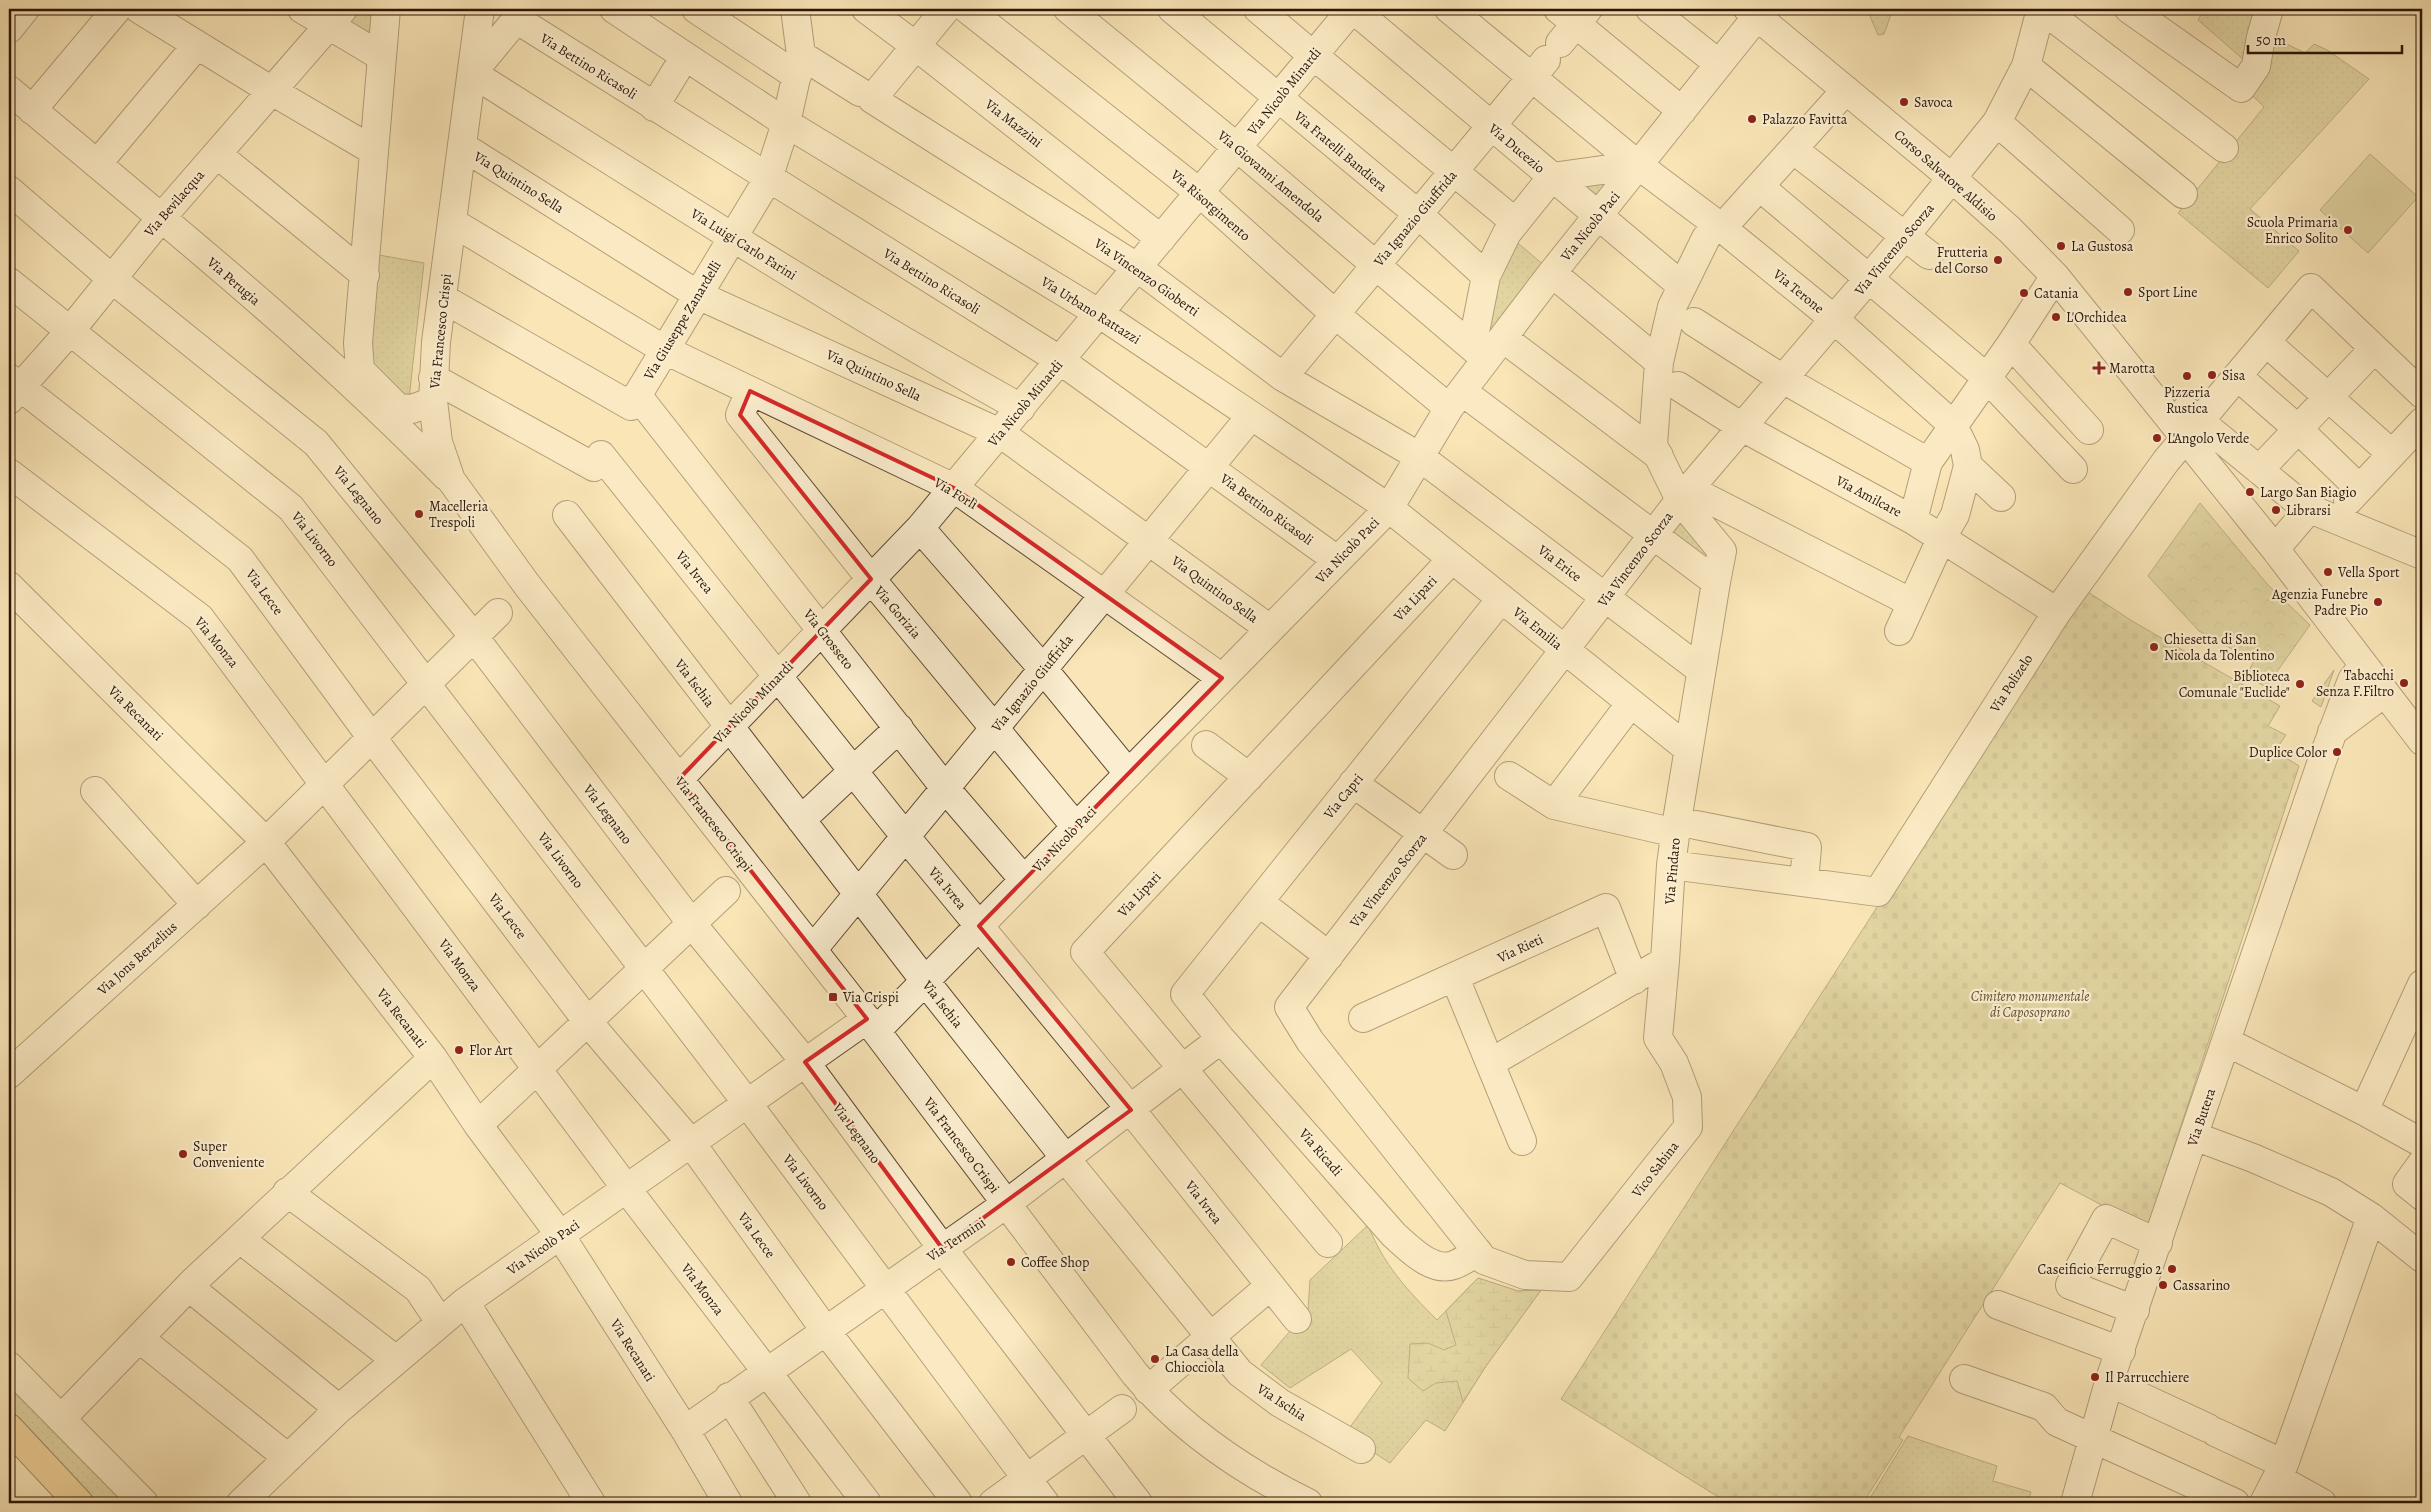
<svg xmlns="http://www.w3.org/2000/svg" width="2431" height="1512" font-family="Alegreya,serif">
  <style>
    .grass { fill: url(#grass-dots); stroke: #786c47 }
    .forest { fill: url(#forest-crowns); stroke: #786c47 }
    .wetland { fill: url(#wetland-marsh); stroke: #786c47 }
    .cemetery { fill: url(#cemetery-stones); stroke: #786c47 }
    .pitch { fill: #c5c289; stroke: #786c47 }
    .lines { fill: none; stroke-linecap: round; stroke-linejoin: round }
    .minor-casing { stroke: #5e4932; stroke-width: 30 }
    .major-casing { stroke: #2b1505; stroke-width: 30 }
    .minor { stroke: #fbeed0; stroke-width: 28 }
    .major { stroke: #ecc27c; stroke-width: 28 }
    .marked { fill: none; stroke: #d62828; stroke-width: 4; stroke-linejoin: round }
    .poi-dot { fill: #8f2418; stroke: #fbeed0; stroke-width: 2 }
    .labels { text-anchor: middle; stroke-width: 4.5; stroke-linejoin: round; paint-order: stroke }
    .street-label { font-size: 14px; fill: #2b1505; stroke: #fbeed0 }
    .poi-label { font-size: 14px; fill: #2b1505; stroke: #fbeed0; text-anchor: start }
    .park-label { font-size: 14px; font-style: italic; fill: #615233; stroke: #fbeed0 }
  </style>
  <defs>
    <pattern id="grass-dots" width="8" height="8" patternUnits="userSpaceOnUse" patternTransform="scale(1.25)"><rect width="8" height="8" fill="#c5c289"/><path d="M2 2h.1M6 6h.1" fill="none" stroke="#a9a675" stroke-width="1.8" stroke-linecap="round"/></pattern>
    <pattern id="forest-crowns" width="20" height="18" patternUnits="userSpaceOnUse" patternTransform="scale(1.25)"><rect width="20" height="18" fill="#c5c289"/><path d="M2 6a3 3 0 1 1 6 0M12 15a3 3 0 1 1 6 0" fill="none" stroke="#a9a675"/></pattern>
    <pattern id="wetland-marsh" width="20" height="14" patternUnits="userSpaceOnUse" patternTransform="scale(1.25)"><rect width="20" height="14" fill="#c5c289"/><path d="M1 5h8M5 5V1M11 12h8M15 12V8" fill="none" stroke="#a9a675"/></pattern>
    <pattern id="cemetery-stones" width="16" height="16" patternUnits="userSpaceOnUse" patternTransform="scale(1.25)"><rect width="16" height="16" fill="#c5c289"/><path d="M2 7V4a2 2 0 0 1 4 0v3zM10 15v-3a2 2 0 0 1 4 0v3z" fill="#a9a675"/></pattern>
  </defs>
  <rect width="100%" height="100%" fill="#f9e5b7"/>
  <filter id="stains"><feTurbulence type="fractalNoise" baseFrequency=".004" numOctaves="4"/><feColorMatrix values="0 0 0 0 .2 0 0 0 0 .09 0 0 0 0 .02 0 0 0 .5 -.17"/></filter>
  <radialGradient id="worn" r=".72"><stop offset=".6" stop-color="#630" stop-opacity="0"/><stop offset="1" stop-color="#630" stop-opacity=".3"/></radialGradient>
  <path class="grass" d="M 1867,9 L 1893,9 L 1884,34 L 1878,35 Z
    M 2204,9 L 2260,9 L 2254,28 L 2305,53 L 2314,44 L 2327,50 L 2369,79 L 2250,209 L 2299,251 L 2268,288 L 2178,213 L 2264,107 L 2240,83 L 2252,67 L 2198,20 Z
    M 1618,177 L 1595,204 L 1569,182 Z
    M 1513,239 L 1545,266 L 1484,348 L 1495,278 Z
    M 379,255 L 424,263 L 409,399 L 366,365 Z
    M 1680,513 L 1711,554 L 1707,565 L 1663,535 Z
    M 2334,670 L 2321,707 L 2312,701 Z
    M 1368,1225 C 1383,1264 1408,1291 1437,1320 L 1478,1278 L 1518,1291 L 1541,1290 L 1486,1366 L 1445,1431 L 1426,1420 L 1390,1463 L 1345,1434 L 1382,1383 L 1351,1349 L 1290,1388 L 1261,1365 L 1308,1310 L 1310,1280 Z
    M 9,1385 L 124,1503 L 97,1503 L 9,1408 Z
    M 1908,1436 L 1997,1466 L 1993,1481 L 2031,1492 L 2027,1503 L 1867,1503 Z"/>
  <path class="forest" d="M 352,9 L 381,9 L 378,44 L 341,23 Z
    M 2200,503 L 2268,585 L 2310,625 L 2266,687 L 2246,676 L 2254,661 L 2199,631 L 2148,576 Z"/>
  <path class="wetland" d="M 1478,1278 L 1518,1291 L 1541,1290 L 1486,1366 L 1463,1402 L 1457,1381 L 1436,1383 L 1423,1391 L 1408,1378 L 1410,1344 L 1428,1343 L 1444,1350 L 1456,1345 L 1446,1311 Z"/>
  <path class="cemetery" d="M 2082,588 L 2132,621 L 2280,706 L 2268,726 L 2286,735 L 2275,751 L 2299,766 L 2147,1229 L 2060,1183 L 1899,1437 L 1903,1440 L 1863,1503 L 1728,1503 L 1561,1399 Z"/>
  <path class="pitch" d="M 2370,154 L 2418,197 L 2368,253 L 2320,210 Z"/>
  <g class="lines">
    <g class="minor-casing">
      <path id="minor" d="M 139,9 L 272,91 L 374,151
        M 302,9 L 382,57
        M 386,9 L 358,343 L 360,370 L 398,408 L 412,409 L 433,401
        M 480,9 L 436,342 L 433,401 L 438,442 L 451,480 L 527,585 L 876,1031 L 1135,1374 C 1182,1430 1243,1471 1308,1503
        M 525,9 L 472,73 C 653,187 833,304 1021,408
        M 614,9 L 786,123 L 1100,314 L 1389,508 L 1687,748
        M 696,9 L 797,76
        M 866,9 L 917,47 L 1161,239
        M 946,9 L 872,99 L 1138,268 L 1283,377 L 1420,457 L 1701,670
        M 967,9 L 1200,193 L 1336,315 L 1449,408
        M 1068,9 L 1238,148 L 1472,347
        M 1172,9 L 1418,214 L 1486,276
        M 1258,9 L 1304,48
        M 1353,9 L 1682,286
        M 1449,9 L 1638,165 L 1722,228 L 1834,319 L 1953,425 L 1965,450 L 1968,466 L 2001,497
        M 1558,9 L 1682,111
        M 1650,9 L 1719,64
        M 1748,9 L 1953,179 L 2010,230 L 2055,276 L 2275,549 L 2422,741
        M 2042,9 L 2224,148
        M 2129,9 L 2241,88 L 2256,66 L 2261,37 L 2269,9
        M 516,19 L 1061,361 L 1337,560
        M 9,29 L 25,9
        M 1560,43 L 1588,9
        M 801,55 L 860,92
        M 1313,55 L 1515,222
        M 2026,66 L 2183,194
        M 9,90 C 157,215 310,337 446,476
        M 654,107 L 676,71
        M 32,110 L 117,9
        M 1997,122 L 2120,230
        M 462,146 L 698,295 L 1000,433 L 1270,629
        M 1794,150 L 1929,255
        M 217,154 L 365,275
        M 97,164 L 197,45
        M 1760,187 L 1987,378 L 2073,469
        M 9,190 L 111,278 L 316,443 L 474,637 L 692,924 L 805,1062 L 942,1248 L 1138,1503
        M 452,222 L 665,350 L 954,488 L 1222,678
        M 1722,228 L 1846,90
        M 1552,273 L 1659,362
        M 9,282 L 291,508 L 747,1103 L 1045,1503
        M 442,298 L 631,406 L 768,179 L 786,123 L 801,55 L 795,9
        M 1694,322 L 1783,379 L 1928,462
        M 1503,338 L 1659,456
        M 2266,342 L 2392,454
        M 2011,344 L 2089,430
        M 1484,358 L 1472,347 L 1486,276 L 1507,233 L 1552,177 L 1638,165
        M 2237,376 L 2298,429 L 2359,488
        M 1283,377 L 1546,60
        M 9,378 L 240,559 L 372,738 L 588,1022 L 691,1143 L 825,1330 L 958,1503
        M 433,378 L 594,467 L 601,455 L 905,836 L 1131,1110 L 1297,1319
        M 1678,386 L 1742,427 L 1913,520 L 2057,612
        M 750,391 L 740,415 L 871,579 L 1076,827
        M 1463,392 L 1716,582 L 1722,551 L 1680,500 L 1653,445 L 1659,362 L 1672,307 L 1706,238
        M 637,395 L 945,788 L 1024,880
        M 9,400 L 70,331 L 161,218 L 343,9
        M 2186,410 L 2297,501 L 2315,511 L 2422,555
        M 2259,470 L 2374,349
        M 9,473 L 200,618 L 626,1188 L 867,1503
        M 2348,501 L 2422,422
        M 567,515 L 925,981 L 1066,1159 L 1240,1373 L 1280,1403 L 1361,1449
        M 1913,520 L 1928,462 L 2011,344 L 2055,276
        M 920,528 L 1043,669 L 1128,773
        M 2275,549 L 2310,508
        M 9,586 L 266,842 L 433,1058 L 478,1125 L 560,1235 L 685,1430 L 728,1503
        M 1912,603 L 1689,489 L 1905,236 L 1997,122 L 2026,66 L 2041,9
        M 1899,631 L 1941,539 L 1955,515 L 1968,466
        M 2332,732 L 2384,693
        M 1206,745 L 1249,777
        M 1509,776 L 1554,805 L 1676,833
        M 679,779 L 920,528 L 1352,9
        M 1353,783 L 1453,855
        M 95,791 L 197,905
        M 1554,805 L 1631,703
        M 801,820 L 899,728
        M 1696,825 L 1807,847 L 1804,882
        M 1671,865 L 1878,892 L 2057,612 L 2166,461 L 2311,288 L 2422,394
        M 1259,902 L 1329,956
        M 813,949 L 1251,416
        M 1665,961 L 1658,1038 L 1674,1063 L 1687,1097 L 1688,1127 L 1569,1277 L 1525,1275 L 1484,1260 L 1310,1041 L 1289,1007 L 1680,500
        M 1455,978 L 1522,1141
        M 1363,1018 L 1606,908 L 1634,980
        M 876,1031 L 1389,508 L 1449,408 L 1552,273 L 1763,9
        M 2227,1042 L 2364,1111 L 2422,1143
        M 1490,1063 L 1665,961 L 1671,865 L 1677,821 L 1716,582
        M 9,1074 L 266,842 L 498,613
        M 2364,1111 L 2422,984
        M 478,1125 L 726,891
        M 2194,1136 L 2253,1158 L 2331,1192 L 2371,1217 L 2422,1258
        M 2422,1163 L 2407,1184 L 2422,1196
        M 287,1192 L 418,1289 L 440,1322
        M 240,1239 L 396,1360
        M 1328,1243 L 1085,952 L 1452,559
        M 1478,1252 C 1470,1256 1462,1262 1454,1265 C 1432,1273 1409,1248 1394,1235 L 1221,1039 L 1185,994 L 1501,599
        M 189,1287 L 339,1409
        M 465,1302 L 591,1503
        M 1998,1305 L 2121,1351
        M 2135,1310 L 2070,1285 L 2106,1219 L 2158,1243
        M 139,1338 L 288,1458
        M 9,1366 L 144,1503
        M 1964,1379 L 2044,1407 L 2057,1422 L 2235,1503
        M 2109,1382 L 2208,1428
        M 1148,1390 L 1270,1286
        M 729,1397 L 797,1503
        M 61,1419 L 194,1281 L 433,1058
        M 685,1430 L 1006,1204 L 1221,1039
        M 2215,1432 L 2284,1464
        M 2277,1478 L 2322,1503
        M 241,1503 L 339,1409 L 465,1302 L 867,1019
        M 993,1503 L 1122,1409
        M 2075,1503 L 2109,1382 L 2323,758 L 2352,680 L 2363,666
        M 2264,1503 L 2284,1464 L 2371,1217"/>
    </g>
    <g class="major-casing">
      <path id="major" d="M 9,1428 L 79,1503"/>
    </g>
    <use href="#minor" class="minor"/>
    <use href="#major" class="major"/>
  </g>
  <path d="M0 0H2431V1512H0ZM 750,391 L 954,488 L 1222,678 L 979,926 L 1131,1110 L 942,1248 L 805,1062 L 867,1019 L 679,779 L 871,579 L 740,415 Z" fill="#f9e5b7" fill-opacity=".55" fill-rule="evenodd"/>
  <path class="marked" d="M 750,391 L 954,488 L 1222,678 L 979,926 L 1131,1110 L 942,1248 L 805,1062 L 867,1019 L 679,779 L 871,579 L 740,415 Z"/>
  <g class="poi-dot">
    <circle cx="1904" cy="102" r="5"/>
    <circle cx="1752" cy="119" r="5"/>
    <circle cx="2348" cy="230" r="5"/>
    <circle cx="2061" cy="246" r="5"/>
    <circle cx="1998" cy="260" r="5"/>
    <circle cx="2128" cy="292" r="5"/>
    <circle cx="2024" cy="293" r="5"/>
    <circle cx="2056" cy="317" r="5"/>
    <path d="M2096.5 360.5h5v5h5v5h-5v5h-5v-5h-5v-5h5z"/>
    <circle cx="2212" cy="375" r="5"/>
    <circle cx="2187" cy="376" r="5"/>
    <circle cx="2157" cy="438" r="5"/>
    <circle cx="2250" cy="492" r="5"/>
    <circle cx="2276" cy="510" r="5"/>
    <circle cx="419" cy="514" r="5"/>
    <circle cx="2328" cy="572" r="5"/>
    <circle cx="2378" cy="602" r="5"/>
    <circle cx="2154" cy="647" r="5"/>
    <circle cx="2404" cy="683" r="5"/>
    <circle cx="2300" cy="684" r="5"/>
    <circle cx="2337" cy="752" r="5"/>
    <rect x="828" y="992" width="10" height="10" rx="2.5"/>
    <circle cx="459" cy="1050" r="5"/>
    <circle cx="183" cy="1154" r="5"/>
    <circle cx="1011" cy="1262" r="5"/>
    <circle cx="2172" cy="1269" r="5"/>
    <circle cx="2163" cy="1285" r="5"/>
    <circle cx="1155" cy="1359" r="5"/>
    <circle cx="2095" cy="1377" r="5"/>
  </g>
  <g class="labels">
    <g class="street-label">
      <text transform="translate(589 66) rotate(32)" y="5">Via Bettino Ricasoli</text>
      <text transform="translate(1284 91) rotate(-51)" y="5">Via Nicolò Minardi</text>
      <text transform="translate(1014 123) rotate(38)" y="5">Via Mazzini</text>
      <text transform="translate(1517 148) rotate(40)" y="5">Via Ducezio</text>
      <text transform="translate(1341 151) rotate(40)" y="5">Via Fratelli Bandiera</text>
      <text transform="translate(1946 175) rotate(41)" y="5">Corso Salvatore Aldisio</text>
      <text transform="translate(1271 176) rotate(40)" y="5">Via Giovanni Amendola</text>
      <text transform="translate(519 182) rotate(32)" y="5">Via Quintino Sella</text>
      <text transform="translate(174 203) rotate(-49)" y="5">Via Bevilacqua</text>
      <text transform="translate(1211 205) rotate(41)" y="5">Via Risorgimento</text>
      <text transform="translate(1415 218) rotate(-50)" y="5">Via Ignazio Giuffrida</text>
      <text transform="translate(1590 226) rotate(-51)" y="5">Via Nicolò Paci</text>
      <text transform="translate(744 244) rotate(32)" y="5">Via Luigi Carlo Farini</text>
      <text transform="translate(1894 249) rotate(-50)" y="5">Via Vincenzo Scorza</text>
      <text transform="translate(1147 277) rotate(35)" y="5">Via Vincenzo Gioberti</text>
      <text transform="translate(234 281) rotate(41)" y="5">Via Perugia</text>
      <text transform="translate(932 281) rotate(32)" y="5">Via Bettino Ricasoli</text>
      <text transform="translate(1799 291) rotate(39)" y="5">Via Terone</text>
      <text transform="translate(1091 310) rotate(32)" y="5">Via Urbano Rattazzi</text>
      <text transform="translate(682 320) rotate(-59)" y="5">Via Giuseppe Zanardelli</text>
      <text transform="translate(440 331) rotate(-84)" y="5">Via Francesco Crispi</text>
      <text transform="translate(874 375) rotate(25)" y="5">Via Quintino Sella</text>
      <text transform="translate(1025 403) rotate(-50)" y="5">Via Nicolò Minardi</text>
      <text transform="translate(956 493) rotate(31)" y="5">Via Forlì</text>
      <text transform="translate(359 495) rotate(51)" y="5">Via Legnano</text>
      <text transform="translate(1869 496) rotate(28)" y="5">Via Amilcare</text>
      <text transform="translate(1267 509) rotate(36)" y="5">Via Bettino Ricasoli</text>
      <text transform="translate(315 539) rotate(52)" y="5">Via Livorno</text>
      <text transform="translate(1347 550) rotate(-46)" y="5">Via Nicolò Paci</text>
      <text transform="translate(1635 559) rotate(-53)" y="5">Via Vincenzo Scorza</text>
      <text transform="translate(1560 563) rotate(37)" y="5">Via Erice</text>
      <text transform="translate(695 572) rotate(51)" y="5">Via Ivrea</text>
      <text transform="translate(1215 589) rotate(36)" y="5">Via Quintino Sella</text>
      <text transform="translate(265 592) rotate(54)" y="5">Via Lecce</text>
      <text transform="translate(1415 598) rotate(-47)" y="5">Via Lipari</text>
      <text transform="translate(898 612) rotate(50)" y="5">Via Gorizia</text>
      <text transform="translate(1538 628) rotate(39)" y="5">Via Emilia</text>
      <text transform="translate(829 639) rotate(52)" y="5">Via Grosseto</text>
      <text transform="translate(217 642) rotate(51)" y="5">Via Monza</text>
      <text transform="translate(695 683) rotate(53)" y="5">Via Ischia</text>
      <text transform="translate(1032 683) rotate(-51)" y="5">Via Ignazio Giuffrida</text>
      <text transform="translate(2011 683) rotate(-57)" y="5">Via Polizelo</text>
      <text transform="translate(753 702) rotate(-46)" y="5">Via Nicolò Minardi</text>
      <text transform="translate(136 713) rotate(45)" y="5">Via Recanati</text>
      <text transform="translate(1343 796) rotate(-51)" y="5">Via Capri</text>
      <text transform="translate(608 814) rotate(53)" y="5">Via Legnano</text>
      <text transform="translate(714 824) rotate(52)" y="5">Via Francesco Crispi</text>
      <text transform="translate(1064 839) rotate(-46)" y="5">Via Nicolò Paci</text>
      <text transform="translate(561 860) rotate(53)" y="5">Via Livorno</text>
      <text transform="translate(1672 871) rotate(-85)" y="5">Via Pindaro</text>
      <text transform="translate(1388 880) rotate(-52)" y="5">Via Vincenzo Scorza</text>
      <text transform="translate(948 888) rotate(50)" y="5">Via Ivrea</text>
      <text transform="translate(1139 894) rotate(-47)" y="5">Via Lipari</text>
      <text transform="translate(508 916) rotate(53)" y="5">Via Lecce</text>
      <text transform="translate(1520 948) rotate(-25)" y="5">Via Rieti</text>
      <text transform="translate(137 958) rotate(-42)" y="5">Via Jons Berzelius</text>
      <text transform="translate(460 965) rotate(54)" y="5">Via Monza</text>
      <text transform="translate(943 1004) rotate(52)" y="5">Via Ischia</text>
      <text transform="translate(402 1018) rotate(52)" y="5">Via Recanati</text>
      <text transform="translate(2201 1117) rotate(-71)" y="5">Via Butera</text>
      <text transform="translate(857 1133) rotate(54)" y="5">Via Legnano</text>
      <text transform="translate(962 1145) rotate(53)" y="5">Via Francesco Crispi</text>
      <text transform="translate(1321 1152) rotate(49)" y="5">Via Ricadi</text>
      <text transform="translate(1655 1169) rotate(-52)" y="5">Vico Sabina</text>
      <text transform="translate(806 1182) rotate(53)" y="5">Via Livorno</text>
      <text transform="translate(1204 1202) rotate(52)" y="5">Via Ivrea</text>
      <text transform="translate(757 1235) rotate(54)" y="5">Via Lecce</text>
      <text transform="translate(956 1239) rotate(-34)" y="5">Via Termini</text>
      <text transform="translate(543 1247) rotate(-35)" y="5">Via Nicolò Paci</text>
      <text transform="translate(703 1289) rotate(53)" y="5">Via Monza</text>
      <text transform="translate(633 1350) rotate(58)" y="5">Via Recanati</text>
      <text transform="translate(1282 1402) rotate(33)" y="5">Via Ischia</text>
    </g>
    <g class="poi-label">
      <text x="1914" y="107">Savoca</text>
      <text x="1762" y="124">Palazzo Favitta</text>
      <text x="2338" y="227" text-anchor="end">Scuola Primaria<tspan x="2338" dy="16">Enrico Solito</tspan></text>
      <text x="2071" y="251">La Gustosa</text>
      <text x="1988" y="257" text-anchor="end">Frutteria<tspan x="1988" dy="16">del Corso</tspan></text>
      <text x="2138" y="297">Sport Line</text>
      <text x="2034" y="298">Catania</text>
      <text x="2066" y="322">L'Orchidea</text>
      <text x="2109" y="373">Marotta</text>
      <text x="2222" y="380">Sisa</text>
      <text x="2187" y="397" text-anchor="middle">Pizzeria<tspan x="2187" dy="16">Rustica</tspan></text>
      <text x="2167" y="443">L'Angolo Verde</text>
      <text x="2260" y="497">Largo San Biagio</text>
      <text x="429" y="511">Macelleria<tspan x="429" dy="16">Trespoli</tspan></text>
      <text x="2286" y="515">Librarsi</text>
      <text x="2338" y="577">Vella Sport</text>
      <text x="2368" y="599" text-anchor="end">Agenzia Funebre<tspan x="2368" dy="16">Padre Pio</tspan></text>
      <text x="2164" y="644">Chiesetta di San<tspan x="2164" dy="16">Nicola da Tolentino</tspan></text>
      <text x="2394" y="680" text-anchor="end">Tabacchi<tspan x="2394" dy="16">Senza F.Filtro</tspan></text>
      <text x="2290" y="681" text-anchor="end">Biblioteca<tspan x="2290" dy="16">Comunale "Euclide"</tspan></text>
      <text x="2327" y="757" text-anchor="end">Duplice Color</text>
      <text x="843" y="1002">Via Crispi</text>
      <text x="469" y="1055">Flor Art</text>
      <text x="193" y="1151">Super<tspan x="193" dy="16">Conveniente</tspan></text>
      <text x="1021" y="1267">Coffee Shop</text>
      <text x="2162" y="1274" text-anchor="end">Caseificio Ferruggio 2</text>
      <text x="2173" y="1290">Cassarino</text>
      <text x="1165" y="1356">La Casa della<tspan x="1165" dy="16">Chiocciola</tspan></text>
      <text x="2105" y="1382">Il Parrucchiere</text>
    </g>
    <g class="park-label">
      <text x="2030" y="1001">Cimitero monumentale<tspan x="2030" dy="16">di Caposoprano</tspan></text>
    </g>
  </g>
  <rect width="2431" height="1512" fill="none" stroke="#f9e5b7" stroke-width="30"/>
  <rect x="10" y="10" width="2411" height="1492" fill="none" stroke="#2b1505" stroke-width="2.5"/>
  <rect x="15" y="15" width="2401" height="1482" fill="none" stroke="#2b1505"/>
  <path d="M2248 45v8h154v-8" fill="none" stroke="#2b1505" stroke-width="2.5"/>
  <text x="2256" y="45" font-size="15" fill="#2b1505" stroke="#fbeed0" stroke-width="4" paint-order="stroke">50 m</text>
  <rect width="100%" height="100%" filter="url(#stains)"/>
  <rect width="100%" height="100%" fill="url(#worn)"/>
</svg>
